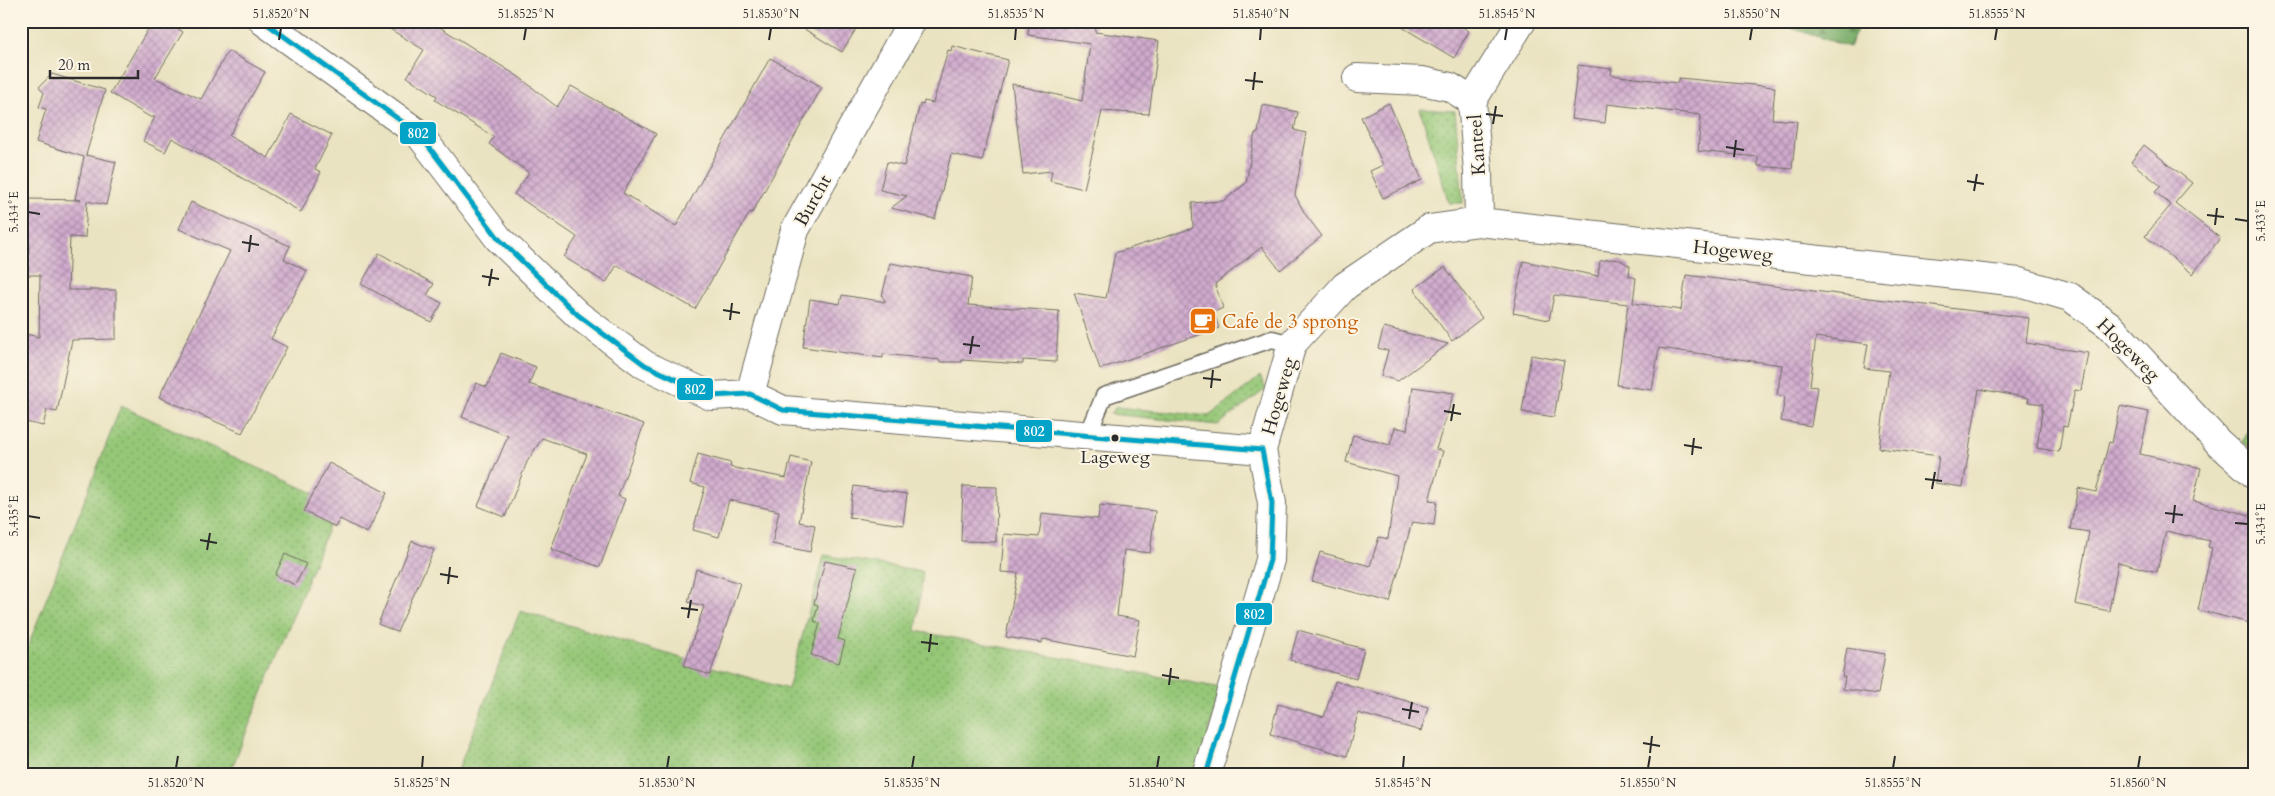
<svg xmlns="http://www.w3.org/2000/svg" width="2275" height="796" font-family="Cardo,serif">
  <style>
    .grass { fill: url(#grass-dots); stroke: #607951 }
    .forest { fill: url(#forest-firs); stroke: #526c4a }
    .building { fill: url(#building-cross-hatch) }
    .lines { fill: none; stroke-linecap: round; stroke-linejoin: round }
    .service-casing { stroke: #6e6b60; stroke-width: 19 }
    .minor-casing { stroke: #6e6b60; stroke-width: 30 }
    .service { stroke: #fff; stroke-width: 16 }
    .minor { stroke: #fff; stroke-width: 28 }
    .bus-1-casing { stroke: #fcf5e5; stroke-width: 9 }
    .bus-1 { stroke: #02a3c6; stroke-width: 5 }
    .ticks { fill: none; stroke: #2b2b2b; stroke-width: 2 }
    .bus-dot { fill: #2b2b2b; stroke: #fcf5e5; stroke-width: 2 }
    .labels { text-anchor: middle; stroke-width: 4; stroke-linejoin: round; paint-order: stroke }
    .bus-label { font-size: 18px; fill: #2b2b2b; stroke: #fcf5e5 }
    .street-label { font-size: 19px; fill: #2b2b2b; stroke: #fcf5e5 }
    .food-label { font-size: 19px; fill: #c56008; stroke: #fcf5e5; text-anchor: start }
    .line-badge { stroke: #fcf5e5; stroke-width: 2 }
    .badge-label { font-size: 14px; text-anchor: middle; font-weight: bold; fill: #fff }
    .neatline { fill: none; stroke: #2b2b2b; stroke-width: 2 }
    .ticks-label { font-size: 12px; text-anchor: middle; fill: #2b2b2b }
  </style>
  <defs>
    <pattern id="grass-dots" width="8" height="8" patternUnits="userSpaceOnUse" patternTransform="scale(1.25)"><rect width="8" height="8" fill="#95c777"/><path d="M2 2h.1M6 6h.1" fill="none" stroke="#7aa262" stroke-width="1.8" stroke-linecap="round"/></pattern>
    <pattern id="forest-firs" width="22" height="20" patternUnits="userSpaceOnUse" patternTransform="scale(1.25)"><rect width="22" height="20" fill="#78ac68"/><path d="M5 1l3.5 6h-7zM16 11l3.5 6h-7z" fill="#638c56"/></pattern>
    <pattern id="building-cross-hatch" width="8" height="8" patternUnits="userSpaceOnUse" patternTransform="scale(1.25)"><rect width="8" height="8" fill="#d0aace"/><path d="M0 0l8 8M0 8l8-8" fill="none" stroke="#a98ba7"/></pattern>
  </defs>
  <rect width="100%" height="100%" fill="#fcf5e5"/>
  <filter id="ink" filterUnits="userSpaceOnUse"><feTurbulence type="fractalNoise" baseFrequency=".02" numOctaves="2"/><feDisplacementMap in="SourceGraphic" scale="10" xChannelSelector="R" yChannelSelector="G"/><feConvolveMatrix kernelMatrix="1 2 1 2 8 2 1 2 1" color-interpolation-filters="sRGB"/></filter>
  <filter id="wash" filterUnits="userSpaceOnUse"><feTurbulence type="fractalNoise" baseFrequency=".0096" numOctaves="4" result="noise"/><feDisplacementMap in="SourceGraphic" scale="20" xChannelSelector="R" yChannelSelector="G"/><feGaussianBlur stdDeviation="1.12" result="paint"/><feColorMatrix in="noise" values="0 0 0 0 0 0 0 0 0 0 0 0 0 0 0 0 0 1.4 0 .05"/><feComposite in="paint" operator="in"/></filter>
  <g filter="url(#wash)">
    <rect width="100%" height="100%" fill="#eae3c1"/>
    <path class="grass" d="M 1420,109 L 1455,111 L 1463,203 L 1449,203 Z
      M 1260,377 L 1266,389 L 1218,425 L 1110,414 L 1116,407 L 1209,416 Z
      M 121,406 L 338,504 L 229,775 L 21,775 L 21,664 Z
      M 2254,418 L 2254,451 L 2243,442 Z
      M 824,555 L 923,572 L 916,631 L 1221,688 L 1197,775 L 456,775 L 520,611 L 788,689 Z"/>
    <path class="forest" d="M 1769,21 L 1861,21 L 1849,47 Z"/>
    <g id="blocks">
      <path class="building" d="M 153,21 L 166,21 L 183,32 L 155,78 L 201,99 L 228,51 L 265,72 L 229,136 L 268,158 L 291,114 L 332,135 L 315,169 L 321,172 L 301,212 L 172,138 L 165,152 L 143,141 L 155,117 L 150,117 L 110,93 Z
        M 377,21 L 430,21 L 519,77 L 557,107 L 571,86 L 656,134 L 623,193 L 676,226 L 770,58 L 822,87 L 752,213 L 750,212 L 695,309 L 617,265 L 606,283 L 564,257 L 577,237 L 514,194 L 529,173 L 489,144 L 494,137 L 435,100 L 437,96 L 407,77 L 424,50 Z
        M 791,21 L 844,21 L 856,29 L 842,52 Z
        M 1029,21 L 1096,21 L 1095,32 L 1159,41 L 1149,114 L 1102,111 L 1084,189 L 1050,181 L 1052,171 L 1023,174 L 1012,84 L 1082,101 L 1090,44 L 1028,35 Z
        M 1392,21 L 1453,21 L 1469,31 L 1454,58 Z
        M 952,46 L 1008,60 L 982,161 L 951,154 L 935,219 L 891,208 L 907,196 L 880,190 L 887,162 L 904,166 L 920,104 L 923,105 L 924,101 L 933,103 L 948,50 L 951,51 Z
        M 1578,65 L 1612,69 L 1611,75 L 1677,83 L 1679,78 L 1775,87 L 1772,119 L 1797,121 L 1792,169 L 1758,166 L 1758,157 L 1698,151 L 1701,115 L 1607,104 L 1605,123 L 1571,119 Z
        M 52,74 L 105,90 L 86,155 L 116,162 L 106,205 L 87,201 L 85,238 L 70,237 L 68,290 L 116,290 L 116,339 L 72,340 L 57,412 L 47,410 L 43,426 L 21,421 L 21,351 L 25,334 L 39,337 L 40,275 L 28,275 L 30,199 L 81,200 L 75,199 L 84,157 L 36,142 L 46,109 L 39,107 L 44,93 L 39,87 Z
        M 1389,103 L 1422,180 L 1383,198 L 1370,171 L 1383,165 L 1361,117 Z
        M 1263,105 L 1298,112 L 1294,130 L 1306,133 L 1295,195 L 1305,214 L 1322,236 L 1280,270 L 1262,247 L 1215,284 L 1223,308 L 1214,312 L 1219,328 L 1100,369 L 1074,293 L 1106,298 L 1115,253 L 1193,228 L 1192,203 L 1223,201 L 1246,183 L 1255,133 L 1258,133 Z
        M 2144,145 L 2192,183 L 2175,203 L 2220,238 L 2193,274 L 2145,236 L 2171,205 L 2155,192 L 2161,186 L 2131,162 Z
        M 191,202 L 290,246 L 284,259 L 307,271 L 271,339 L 287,347 L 242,433 L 159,397 L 230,251 L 179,229 Z
        M 379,253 L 434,284 L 427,295 L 442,303 L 431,322 L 361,284 Z
        M 1611,259 L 1620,260 L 1630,266 L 1629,276 L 1636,278 L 1633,303 L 1681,310 L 1686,275 L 2029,318 L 2026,343 L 2088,353 L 2081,391 L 2075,390 L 2067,427 L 2063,426 L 2059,452 L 2037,448 L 2043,404 L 2028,402 L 2029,398 L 1979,389 L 1963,487 L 1935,483 L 1939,456 L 1879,448 L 1889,371 L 1864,368 L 1868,344 L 1816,337 L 1810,386 L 1817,387 L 1811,426 L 1781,421 L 1785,397 L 1777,395 L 1782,365 L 1659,348 L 1652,390 L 1617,385 L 1628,304 L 1554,295 L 1549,320 L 1513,313 L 1523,261 L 1598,276 L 1600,261 Z
        M 890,263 L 972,277 L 968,305 L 1059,311 L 1056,362 L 1023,360 L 1023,364 L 962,360 L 962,362 L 940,362 L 940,360 L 883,354 L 883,358 L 803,347 L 810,299 L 840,304 L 842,295 L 886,302 L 882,296 Z
        M 1445,267 L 1482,318 L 1452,341 L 1414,289 Z
        M 1384,327 L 1448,344 L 1398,381 L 1381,376 L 1388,351 L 1378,348 Z
        M 501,353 L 536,367 L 529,384 L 644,424 L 618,496 L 625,499 L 600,567 L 551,549 L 587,454 L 542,438 L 527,462 L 505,517 L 478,506 L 508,436 L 462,417 L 476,383 L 487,387 Z
        M 1531,355 L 1564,361 L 1554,417 L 1522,412 Z
        M 1413,387 L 1454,393 L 1436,449 L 1443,451 L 1429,500 L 1437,501 L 1434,525 L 1412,522 L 1390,602 L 1312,581 L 1320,552 L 1370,566 L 1379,537 L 1388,539 L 1397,476 L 1346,462 L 1353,435 L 1390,445 L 1395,427 L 1407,430 Z
        M 2120,406 L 2149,412 L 2140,454 L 2201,468 L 2193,501 L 2254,516 L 2254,624 L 2198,610 L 2212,548 L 2208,547 L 2210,541 L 2166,531 L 2157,572 L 2118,562 L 2109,611 L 2075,604 L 2089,532 L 2070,529 L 2078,488 L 2096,492 L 2109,442 L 2112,443 Z
        M 698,454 L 731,463 L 730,467 L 786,478 L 791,457 L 811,462 L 799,522 L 815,525 L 810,552 L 772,544 L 779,511 L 729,500 L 719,537 L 693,530 L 705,487 L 690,483 Z
        M 329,463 L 387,493 L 367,533 L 340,519 L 335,527 L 304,511 Z
        M 854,486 L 907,494 L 903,525 L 849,517 Z
        M 963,486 L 997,487 L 996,542 L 961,541 Z
        M 1100,505 L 1155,511 L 1150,553 L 1124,550 L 1117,616 L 1140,620 L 1133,656 L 1043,639 L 1042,643 L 1006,637 L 1018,573 L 1001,572 L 1004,534 L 1039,537 L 1042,513 L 1098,519 Z
        M 412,541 L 434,550 L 397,632 L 378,624 Z
        M 285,554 L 306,564 L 295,585 L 275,575 Z
        M 825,561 L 857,568 L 838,639 L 845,641 L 839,663 L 811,655 L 820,623 L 814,621 L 818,605 L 814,604 Z
        M 696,569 L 740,583 L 710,675 L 684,666 L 704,606 L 688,602 Z
        M 1298,630 L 1364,649 L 1356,679 L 1290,660 Z
        M 1847,648 L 1885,654 L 1878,694 L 1843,689 L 1845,677 L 1842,677 Z
        M 1335,681 L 1428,707 L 1421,731 L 1358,713 L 1347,756 L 1270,734 L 1278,704 L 1324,717 Z"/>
    </g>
  </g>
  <g filter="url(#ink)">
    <use href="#blocks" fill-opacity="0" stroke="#6e6b60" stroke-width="1"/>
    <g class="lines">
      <g class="service-casing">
        <path id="service" d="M 1088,435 L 1104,396 L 1272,339 L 1292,344"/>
      </g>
      <g class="minor-casing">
        <path id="minor" d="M 263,21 L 419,134 L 499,239 L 578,315 L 645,365 L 711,396 L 750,394 L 783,410 L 1262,450
          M 1357,78 L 1422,81 L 1450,87 L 1472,101
          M 1479,222 L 1478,171 L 1472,101 L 1522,21
          M 750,394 L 795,230 L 912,21
          M 1206,775 L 1270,560 L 1272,503 L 1262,450 L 1292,344 L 1345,286 L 1429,229 L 1479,222 L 2019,282 L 2070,297 L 2109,325 L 2219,443 L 2254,474"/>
      </g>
      <use href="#service" class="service"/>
      <use href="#minor" class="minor"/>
      <g class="bus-1-casing">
        <path id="bus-1" d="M 263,21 L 419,134 L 499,239 L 578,315 L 645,365 L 711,396 L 750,394 L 783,410 L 1262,450
          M 1206,775 L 1270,560 L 1272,503 L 1262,450"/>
      </g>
      <use href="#bus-1" class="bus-1"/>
    </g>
  </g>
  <path class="ticks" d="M 279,40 L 281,28M 524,40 L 526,28M 769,40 L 771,28M 1015,40 L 1016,28M 1260,40 L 1261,28M 1505,40 L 1507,28M 1750,40 L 1752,28M 1995,40 L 1997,28M 1245,80 L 1263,82M 1253,90 L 1255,72M 1486,114 L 1503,116M 1493,124 L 1496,106M 1726,147 L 1744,150M 1734,157 L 1736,140M 1967,181 L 1984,184M 1974,191 L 1977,174M 28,212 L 40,214M 2207,215 L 2224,217M 2235,219 L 2248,221M 2215,225 L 2217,208M 242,242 L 259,245M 249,252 L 251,235M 482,276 L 499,279M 489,286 L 492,269M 723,310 L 740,313M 730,320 L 732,303M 963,344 L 980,346M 970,354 L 973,336M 1203,378 L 1221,380M 1211,388 L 1213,370M 1444,411 L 1461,414M 1451,421 L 1454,404M 1684,445 L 1702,448M 1692,455 L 1694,438M 1925,479 L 1942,481M 1932,489 L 1935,472M 2165,513 L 2183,515M 28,516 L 40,518M 2173,523 L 2175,505M 2235,523 L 2248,524M 200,540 L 217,543M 207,550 L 210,533M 440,574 L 458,577M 448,584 L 450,567M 681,608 L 698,610M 688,618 L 691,600M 921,642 L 938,644M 929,652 L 931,634M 1162,675 L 1179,678M 1169,685 L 1171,668M 1402,709 L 1419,712M 1409,719 L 1412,702M 1643,743 L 1660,746M 1650,753 L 1652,736M 176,768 L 178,756M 422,768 L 423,756M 667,768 L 669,756M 912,768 L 914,756M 1157,768 L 1159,756M 1403,768 L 1404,756M 1648,768 L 1650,756M 1893,768 L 1895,756M 2138,768 L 2140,756"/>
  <defs>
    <g id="cafe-square" transform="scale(1.4375)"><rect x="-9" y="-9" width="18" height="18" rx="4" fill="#e8710a" stroke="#fcf5e5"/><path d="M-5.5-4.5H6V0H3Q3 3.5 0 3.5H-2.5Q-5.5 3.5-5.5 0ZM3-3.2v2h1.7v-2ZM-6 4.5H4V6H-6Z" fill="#fff"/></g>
  </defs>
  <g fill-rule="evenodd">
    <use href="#cafe-square" x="1203" y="321"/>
  </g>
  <circle class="bus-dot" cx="1115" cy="438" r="4.5"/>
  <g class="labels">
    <g class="bus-label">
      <text x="1115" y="463">Lageweg</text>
    </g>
    <g class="street-label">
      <text transform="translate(1476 145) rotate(-94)" y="7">Kanteel</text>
      <text transform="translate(812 200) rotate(-61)" y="7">Burcht</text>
      <text transform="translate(1733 250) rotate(6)" y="7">Hogeweg</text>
      <text transform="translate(2129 349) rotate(45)" y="7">Hogeweg</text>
      <text transform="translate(1278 396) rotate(-74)" y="7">Hogeweg</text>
    </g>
    <g class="food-label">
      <text x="1222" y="328">Cafe de 3 sprong</text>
    </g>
  </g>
  <g class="line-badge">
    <rect x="399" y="121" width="38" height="24" rx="5" fill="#02a3c6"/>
    <rect x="676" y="377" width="38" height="24" rx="5" fill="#02a3c6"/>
    <rect x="1015" y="419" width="38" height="24" rx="5" fill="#02a3c6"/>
    <rect x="1235" y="602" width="38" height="24" rx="5" fill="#02a3c6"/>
  </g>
  <g class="badge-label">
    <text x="418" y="138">802</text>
    <text x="695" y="394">802</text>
    <text x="1034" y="436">802</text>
    <text x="1254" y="619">802</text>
  </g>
  <rect width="2275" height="796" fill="none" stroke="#fcf5e5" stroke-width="55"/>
  <path d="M50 70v8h88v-8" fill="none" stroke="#2b2b2b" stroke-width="2.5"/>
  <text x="58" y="70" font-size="15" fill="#2b2b2b" stroke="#fcf5e5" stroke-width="4" paint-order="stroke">20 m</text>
  <rect x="28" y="28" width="2220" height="740" class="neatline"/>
  <g class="ticks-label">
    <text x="281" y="18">51.8520°N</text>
    <text x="526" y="18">51.8525°N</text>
    <text x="771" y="18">51.8530°N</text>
    <text x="1016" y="18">51.8535°N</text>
    <text x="1261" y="18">51.8540°N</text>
    <text x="1507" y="18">51.8545°N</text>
    <text x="1752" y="18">51.8550°N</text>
    <text x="1997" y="18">51.8555°N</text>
    <text transform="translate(14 212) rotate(-90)" y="4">5.434°E</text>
    <text transform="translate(2261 221) rotate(-90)" y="4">5.433°E</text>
    <text transform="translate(14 516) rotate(-90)" y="4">5.435°E</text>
    <text transform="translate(2261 524) rotate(-90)" y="4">5.434°E</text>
    <text x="176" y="787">51.8520°N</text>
    <text x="422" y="787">51.8525°N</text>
    <text x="667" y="787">51.8530°N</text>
    <text x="912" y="787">51.8535°N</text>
    <text x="1157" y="787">51.8540°N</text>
    <text x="1403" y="787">51.8545°N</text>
    <text x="1648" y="787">51.8550°N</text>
    <text x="1893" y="787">51.8555°N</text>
    <text x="2138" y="787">51.8560°N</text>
  </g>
</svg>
